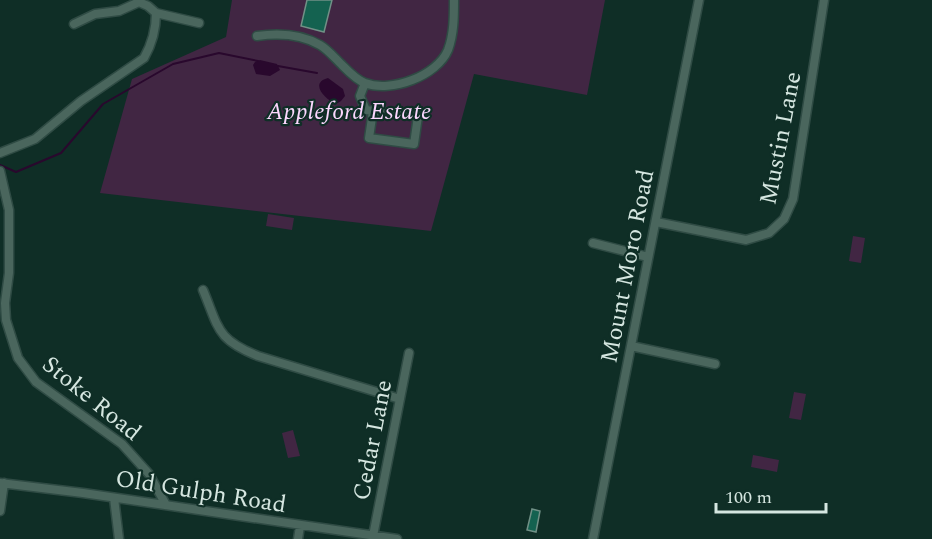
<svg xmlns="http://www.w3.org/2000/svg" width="932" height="539" font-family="Spectral,serif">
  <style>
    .green { fill: #412643 }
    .water { fill: #29082d }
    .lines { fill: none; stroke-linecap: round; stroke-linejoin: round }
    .stream { stroke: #29082d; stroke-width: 2 }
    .building { fill: #146250; stroke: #709086; stroke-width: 1.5 }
    .minor-casing { stroke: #2f4b44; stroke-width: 11 }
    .minor { stroke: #4a665d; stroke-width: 8 }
    .labels { text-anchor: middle; stroke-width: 4.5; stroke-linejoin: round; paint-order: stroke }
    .park-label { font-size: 24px; font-style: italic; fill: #fbd7fe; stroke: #0f2e26 }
    .street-label { font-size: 24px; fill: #d5e6e0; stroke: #0f2e26 }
  </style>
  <rect width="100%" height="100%" fill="#0f2e26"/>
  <path class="green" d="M 232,0 L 605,0 L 587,95 L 474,74 L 431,231 L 100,193 L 132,79 L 226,37 Z
    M 268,214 L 294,218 L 292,230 L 266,226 Z
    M 853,236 L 865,238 L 861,263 L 849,261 Z
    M 794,392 L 806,394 L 801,420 L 789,418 Z
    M 293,430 L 300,456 L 288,458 L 282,433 Z
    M 753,455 L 779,460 L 777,472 L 751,467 Z"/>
  <path class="water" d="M 260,60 L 277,64 L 280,70 L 270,76 L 256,74 L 253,65 L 255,62 Z
    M 328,78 L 343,89 L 345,96 L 341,101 L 336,104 C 325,99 309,83 328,78 Z"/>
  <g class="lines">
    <path class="stream" d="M 278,66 L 317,73
      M 0,165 L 16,172 L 61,153 L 103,104 L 173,64 L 219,53 L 258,61"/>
  </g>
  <path class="building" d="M 307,0 L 332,0 L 324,32 L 301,26 Z
    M 532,509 L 540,511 L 536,532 L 527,530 Z"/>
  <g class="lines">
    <g class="minor-casing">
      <path id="minor" d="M 156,13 L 199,23
        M 257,36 C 278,33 301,34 320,45 C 327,49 334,57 340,63 C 347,70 356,80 365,83 C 391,93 437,76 448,50 C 454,34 454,16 454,0
        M 365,83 L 360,96 L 366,110 L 418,116 L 414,144 L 369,138 L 373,111
        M 0,153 L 35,139 L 81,101 L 144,58 C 152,44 156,29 156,13 L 148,6 L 139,2 L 119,11 L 95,14 L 74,24
        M 0,171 L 9,210 L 9,273 L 5,303 L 6,320 L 18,358 L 36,382 L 122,444 L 149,474 L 166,505
        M 656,222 L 746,240 L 769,233 L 784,219 L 793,199 L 824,0
        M 593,243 L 648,257
        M 203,290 C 219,328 216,339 258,356 L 400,399
        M 631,346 L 715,364
        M 0,483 L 83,493 L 397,539
        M 114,498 L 119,539
        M 0,511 L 4,483
        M 373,536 L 409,353
        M 298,539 L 300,526
        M 593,539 L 699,0"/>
    </g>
    <use href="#minor" class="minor"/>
  </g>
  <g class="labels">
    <g class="park-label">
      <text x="349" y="119">Appleford Estate</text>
    </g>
    <g class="street-label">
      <text transform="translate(780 138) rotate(-79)" y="8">Mustin Lane</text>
      <text transform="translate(627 266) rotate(-79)" y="8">Mount Moro Road</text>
      <text transform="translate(92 398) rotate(39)" y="8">Stoke Road</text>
      <text transform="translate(372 440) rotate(-79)" y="8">Cedar Lane</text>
      <text transform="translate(201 491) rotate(9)" y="8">Old Gulph Road</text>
    </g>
  </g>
  <path d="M716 503v9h110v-9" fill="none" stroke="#d5e6e0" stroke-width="3"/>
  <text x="725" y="503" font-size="18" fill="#d5e6e0" stroke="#0f2e26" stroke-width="4.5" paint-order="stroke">100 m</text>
</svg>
